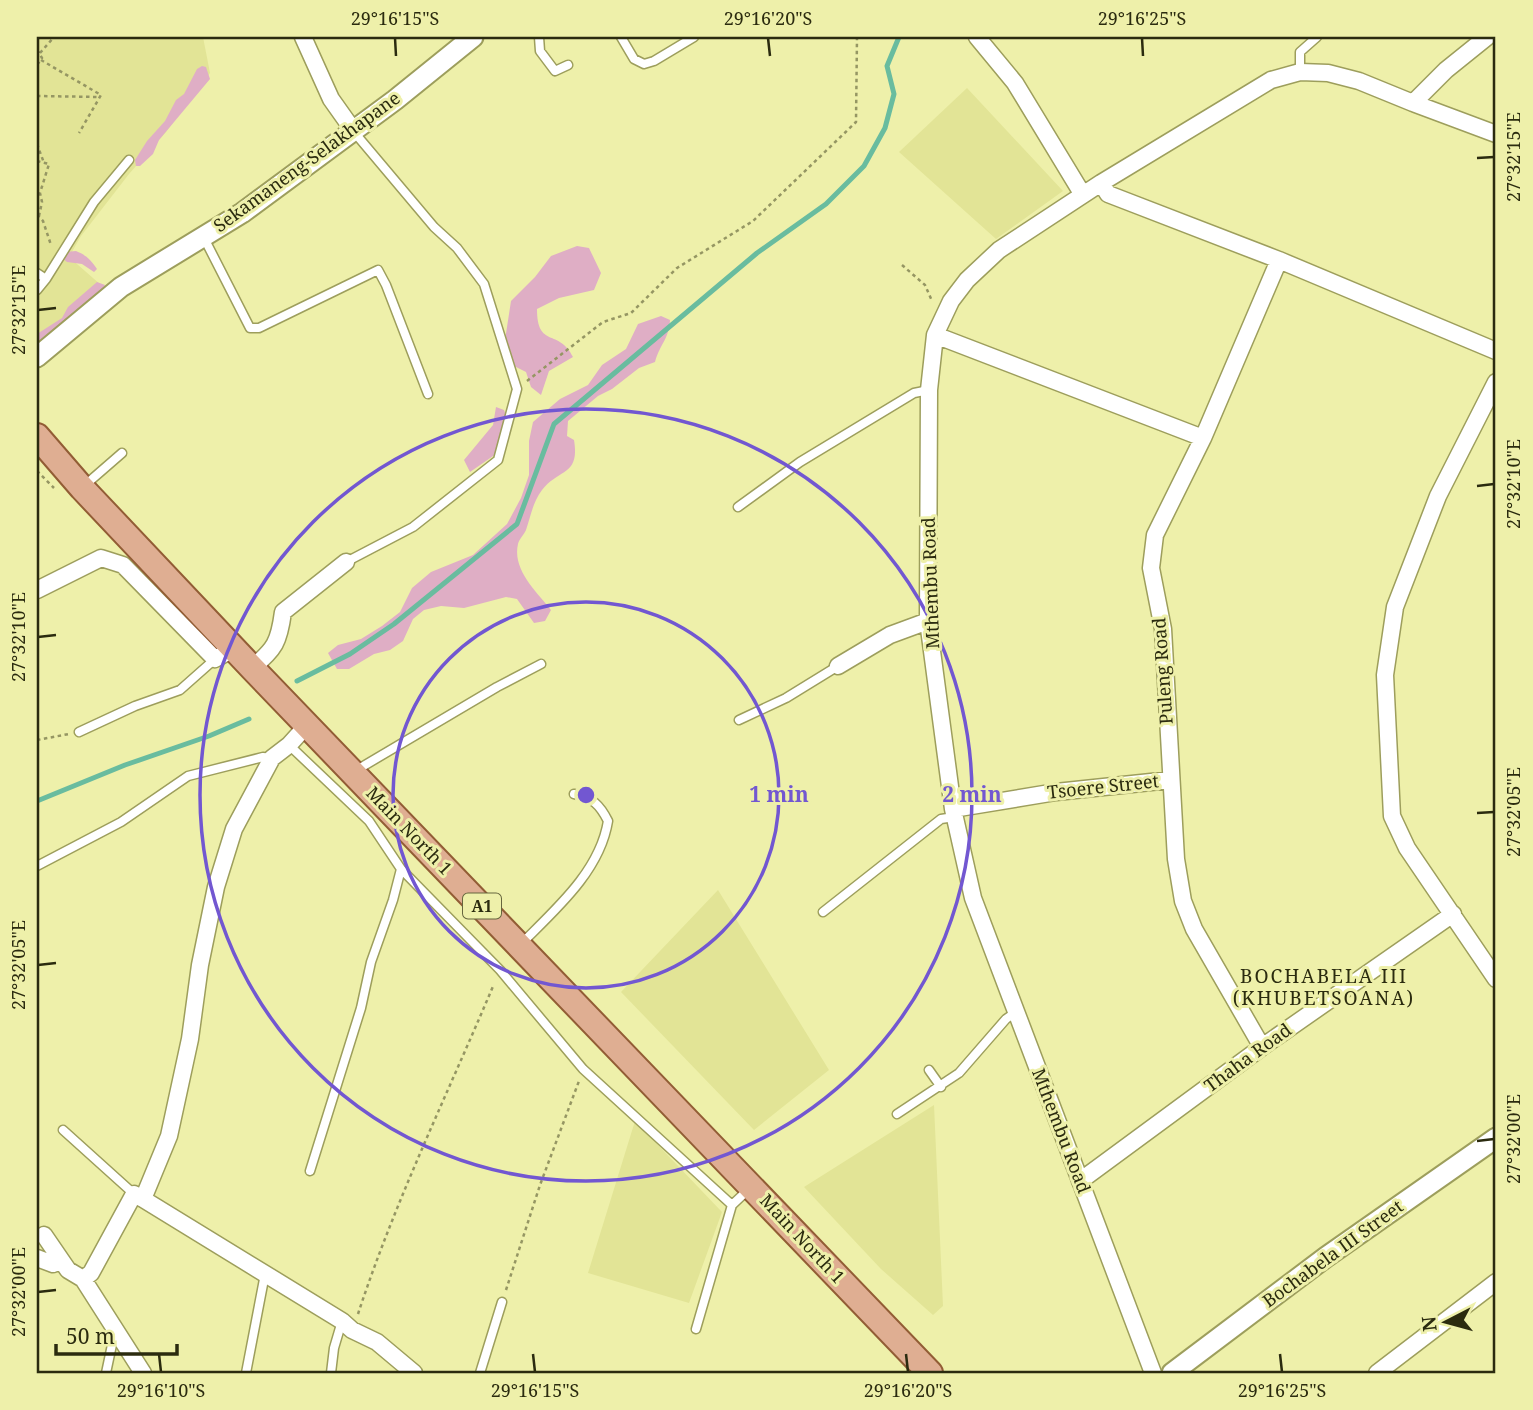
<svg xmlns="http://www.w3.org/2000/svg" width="1533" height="1410" font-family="'Noto Serif',serif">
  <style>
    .built { fill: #e2e496 }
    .green { fill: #dfaec5 }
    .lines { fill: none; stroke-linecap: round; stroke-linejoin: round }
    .stream { stroke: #69bc9f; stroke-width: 5 }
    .service-casing { stroke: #9d9e5c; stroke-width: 11 }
    .minor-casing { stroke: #9d9e5c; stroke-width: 19 }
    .tertiary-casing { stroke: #9d9e5c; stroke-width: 23 }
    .primary-casing { stroke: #925d35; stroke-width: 28 }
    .path { stroke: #959663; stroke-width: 2.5; stroke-dasharray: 3.5 3.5; stroke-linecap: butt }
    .service { stroke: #fff; stroke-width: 8 }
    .minor { stroke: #fff; stroke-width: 16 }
    .tertiary { stroke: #fff; stroke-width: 19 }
    .primary { stroke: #dfae92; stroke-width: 24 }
    .ticks { fill: none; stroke: #2b2b0f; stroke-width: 2.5 }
    .ring { fill: none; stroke: #7257d1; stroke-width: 3.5 }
    .labels { text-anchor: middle; stroke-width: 6; stroke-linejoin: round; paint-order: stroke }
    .shield { fill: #eef0aa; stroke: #66663e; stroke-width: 2 }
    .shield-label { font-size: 16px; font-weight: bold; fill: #2b2b0f }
    .street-label { font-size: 18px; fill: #2b2b0f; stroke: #eef0aa }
    .neighbourhood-label { font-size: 19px; letter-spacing: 2px; fill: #2b2b0f; stroke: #eef0aa }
    .centre { fill: #7257d1; stroke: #eef0aa; stroke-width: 3.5 }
    .ring-label { font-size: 21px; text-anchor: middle; font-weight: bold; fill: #7257d1; stroke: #eef0aa; stroke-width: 6; stroke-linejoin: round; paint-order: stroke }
    .neatline { fill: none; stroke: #2b2b0f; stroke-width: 2.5 }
    .ticks-label { font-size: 18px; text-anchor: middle; fill: #2b2b0f }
  </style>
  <rect width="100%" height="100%" fill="#eef0aa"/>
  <path class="built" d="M 37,37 L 203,37 L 210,73 L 166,132 L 129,174 L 81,236 L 69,257 L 101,285 L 37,347 Z
    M 967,88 L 1063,191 L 996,239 L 899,152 Z
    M 718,890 L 829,1070 L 754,1130 L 621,992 Z
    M 934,1105 L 943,1306 L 933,1315 L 881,1269 L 804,1187 Z
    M 635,1121 L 722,1212 L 689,1303 L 588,1273 Z"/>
  <path class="green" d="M 202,66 L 206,67 L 210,79 L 159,140 L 153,154 L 140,166 L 136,166 L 135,160 L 147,141 L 165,121 L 176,100 L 184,94 L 197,69 Z
    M 577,246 L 589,248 L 601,273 L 594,290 L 559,298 L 537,309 C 537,349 559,328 573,357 L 549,371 L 541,395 L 531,387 L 526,372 L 510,364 L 505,340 L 511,301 L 535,277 L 551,256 Z
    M 76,251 C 86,255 91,260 97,269 L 94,272 L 82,264 L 67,262 L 62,258 L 65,252 Z
    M 97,282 L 105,285 L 100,294 L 37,348 L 37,334 L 62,318 L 68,307 Z
    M 661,316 L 670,320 C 669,339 660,344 655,362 L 639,368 L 612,389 L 598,396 L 568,421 L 567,436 L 574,440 C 580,476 559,468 542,490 C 533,502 531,515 526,530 C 524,535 519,539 518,544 C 512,570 537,592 551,610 L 545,621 L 534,623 L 517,599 L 506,597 L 464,608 L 441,606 L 424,610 L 413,619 L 403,641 L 390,650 L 374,654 L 349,669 L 337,669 L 328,653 L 338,645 L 361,639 L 382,626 L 400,612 L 412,588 L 431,572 L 473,555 L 507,524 L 521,498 L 529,475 L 529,441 L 533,422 L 560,399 L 588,385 L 602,365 L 626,349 L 638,324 Z
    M 496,407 L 504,410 L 511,428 L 496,454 L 470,472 L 464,460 L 493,425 Z"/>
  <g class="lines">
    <path class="stream" d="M 297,681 L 350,654 L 394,624 L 517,524 L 554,424 L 757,253 L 826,204 L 864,166 L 885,128 L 894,94 L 887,66 L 899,37
      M 37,801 L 125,765 L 209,736 L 249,719"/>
    <g class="service-casing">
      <path id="service" d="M 539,37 L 540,51 L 555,71 L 568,65
        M 621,37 L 634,59 L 644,64 L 654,61 L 694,37
        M 1300,72 L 1300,52 L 1317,37
        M 203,236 L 250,328 L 259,328 L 378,270 L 386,285 L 428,394
        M 37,273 L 46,279 L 37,290
        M 46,279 L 94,202 L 129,160
        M 84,486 L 122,453
        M 738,507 L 800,462 L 914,393 L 929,390
        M 346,562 L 413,527 L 498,460 L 517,389 L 484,284 L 457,248 L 434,227 L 354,132
        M 739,720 L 786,698 L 838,666
        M 79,732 L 135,706 L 180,690 L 215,659
        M 289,745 L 369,821 L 401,869 L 393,900 L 371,962 L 361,1008 L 310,1171
        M 355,771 L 497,687 L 541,664
        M 37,866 L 121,822 L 188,776 L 263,757 L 272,758
        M 401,869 L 500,970 L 583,1069 L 732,1205
        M 823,912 L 941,819 L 954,817
        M 521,944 C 556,909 600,871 608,821 C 600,805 592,797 574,794
        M 929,1070 L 941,1087
        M 897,1114 L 959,1073 L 1006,1019 L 1016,1012
        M 63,1130 L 134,1194
        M 696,1329 L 732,1205 L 750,1188
        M 106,1373 L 113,1340 L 117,1335
        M 246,1373 L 265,1274
        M 331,1373 L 334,1348 L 342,1321
        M 480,1373 L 502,1302"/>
    </g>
    <g class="minor-casing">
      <path id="minor" d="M 303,37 L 331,99 L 353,130
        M 977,37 L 1015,83 L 1083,195
        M 1413,103 L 1446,70 L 1487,37
        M 1101,183 L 1108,194 L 1279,260 L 1496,351
        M 935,335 L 1203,438
        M 1496,382 L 1438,496 L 1395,607 L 1385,675 L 1392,816 L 1407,848 L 1496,979
        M 37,590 L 101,558 L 123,565 L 215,659 L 235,648
        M 838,666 L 890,635 L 928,621
        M 252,668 C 275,649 279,642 283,612 L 346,562
        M 308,724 L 289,745 L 272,758 L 234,829 L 216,887 L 200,965 L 190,1039 L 169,1136 L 143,1199 L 342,1321 L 352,1330 L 377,1342 L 414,1373
        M 953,809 L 1056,792 L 1170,780
        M 1262,1047 L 1194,929 L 1183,901 L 1176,859 L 1163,629 L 1151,568 L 1155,535 L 1203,438 L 1279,260
        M 1080,1181 L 1262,1047 L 1453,914
        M 44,1235 L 68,1270 L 83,1279 L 143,1373
        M 37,1258 L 53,1264 L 61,1260
        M 83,1279 L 91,1273 L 134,1194 L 143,1199
        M 1153,1373 L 973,898 L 953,809 L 928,621 L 929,390 L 935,335 L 951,301 L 967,280 L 999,250 L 1101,183 L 1271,80 L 1300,72 L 1328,73 L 1359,81 L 1413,103 L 1496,134
        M 1377,1373 L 1496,1282"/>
    </g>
    <g class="tertiary-casing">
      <path id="tertiary" d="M 37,357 L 121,287 L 242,213 L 395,100 L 473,37
        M 1172,1373 L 1326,1257 L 1496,1138"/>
    </g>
    <g class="primary-casing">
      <path id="primary" d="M 37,436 L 82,488 L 252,668 L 930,1373"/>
    </g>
    <path class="path" d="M 37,50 L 42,58 L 37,65
      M 40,53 L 54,37
      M 41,60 L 101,95 L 79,133
      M 37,96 L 99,97
      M 37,144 L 44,163
      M 37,161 L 49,164 L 40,193 L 42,202 L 39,216
      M 37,215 L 43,221 L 51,245
      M 902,265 L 925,285 L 932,301
      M 527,381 L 603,322 L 631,313 L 677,268 L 753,221 L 856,122 L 857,37
      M 37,471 L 54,488
      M 37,740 L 69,734
      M 506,1290 L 540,1185 L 579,1081
      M 358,1314 C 395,1201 448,1093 494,984"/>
    <use href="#service" class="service"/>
    <use href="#minor" class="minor"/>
    <use href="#tertiary" class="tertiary"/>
    <use href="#primary" class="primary"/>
  </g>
  <path class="ticks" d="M 395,38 L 396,56M 768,38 L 770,56M 1142,38 L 1143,56M 1477,158 L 1494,157M 38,310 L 56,308M 1477,486 L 1494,484M 38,637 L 56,635M 1477,813 L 1494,812M 38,965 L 56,963M 1477,1141 L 1494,1139M 38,1292 L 56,1290M 159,1354 L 161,1372M 533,1354 L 535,1372M 906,1354 L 908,1372M 1280,1354 L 1282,1372"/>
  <g class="ring">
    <circle cx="586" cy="795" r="193"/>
    <circle cx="586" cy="795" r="386"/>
  </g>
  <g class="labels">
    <rect class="shield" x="463" y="893.5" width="38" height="25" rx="5"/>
    <g class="shield-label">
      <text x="482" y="912">A1</text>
    </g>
    <g class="street-label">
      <text transform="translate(307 162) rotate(-36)" y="6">Sekamaneng-Selakhapane</text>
      <text transform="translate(931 583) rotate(-92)" y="6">Mthembu Road</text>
      <text transform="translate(1163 671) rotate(-94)" y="6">Puleng Road</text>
      <text transform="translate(1103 787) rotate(-6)" y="6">Tsoere Street</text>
      <text transform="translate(409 831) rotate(46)" y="6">Main North 1</text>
      <text transform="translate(1248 1058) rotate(-36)" y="6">Thaha Road</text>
      <text transform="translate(1061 1131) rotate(69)" y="6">Mthembu Road</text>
      <text transform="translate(802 1239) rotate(47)" y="6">Main North 1</text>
      <text transform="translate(1333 1254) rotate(-36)" y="6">Bochabela III Street</text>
    </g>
    <g class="neighbourhood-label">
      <text x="1324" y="983">BOCHABELA III<tspan x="1324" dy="22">(KHUBETSOANA)</tspan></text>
    </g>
  </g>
  <circle cx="586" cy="795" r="10" class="centre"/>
  <g class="ring-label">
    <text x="779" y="802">1 min</text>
    <text x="972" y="802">2 min</text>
  </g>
  <rect width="1533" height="1410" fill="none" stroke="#eef0aa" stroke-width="77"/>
  <g transform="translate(1446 1322) rotate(264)" stroke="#eef0aa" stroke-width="5" paint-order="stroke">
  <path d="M0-5L12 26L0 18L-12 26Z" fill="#2b2b0f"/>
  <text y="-10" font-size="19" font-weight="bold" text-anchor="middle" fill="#2b2b0f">N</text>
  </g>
  <path d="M56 1344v10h121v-10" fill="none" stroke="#2b2b0f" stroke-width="3.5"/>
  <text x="66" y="1344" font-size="21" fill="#2b2b0f" stroke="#eef0aa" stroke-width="5" paint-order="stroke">50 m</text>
  <rect x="38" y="38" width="1456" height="1334" class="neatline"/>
  <g class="ticks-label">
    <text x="395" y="25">29°16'15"S</text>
    <text x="768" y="25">29°16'20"S</text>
    <text x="1142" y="25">29°16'25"S</text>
    <text transform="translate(1514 157) rotate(-90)" y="6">27°32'15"E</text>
    <text transform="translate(19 310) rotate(-90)" y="6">27°32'15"E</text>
    <text transform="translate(1514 484) rotate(-90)" y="6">27°32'10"E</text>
    <text transform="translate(19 637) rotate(-90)" y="6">27°32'10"E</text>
    <text transform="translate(1514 812) rotate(-90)" y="6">27°32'05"E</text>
    <text transform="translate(19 965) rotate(-90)" y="6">27°32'05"E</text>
    <text transform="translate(1514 1139) rotate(-90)" y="6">27°32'00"E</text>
    <text transform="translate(19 1292) rotate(-90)" y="6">27°32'00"E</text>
    <text x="161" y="1397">29°16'10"S</text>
    <text x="535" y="1397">29°16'15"S</text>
    <text x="908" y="1397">29°16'20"S</text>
    <text x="1282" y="1397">29°16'25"S</text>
  </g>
</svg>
